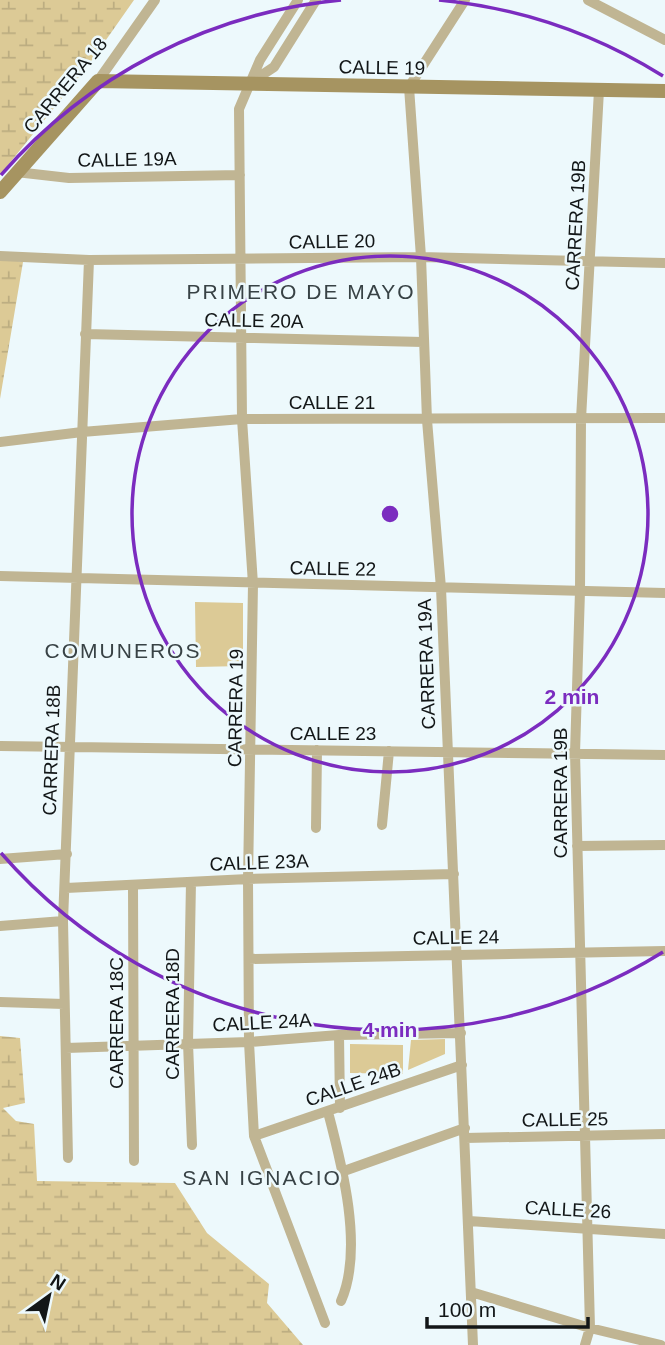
<svg xmlns="http://www.w3.org/2000/svg" width="665" height="1345" font-family="Arial,sans-serif">
  <style>
    .wetland { fill: url(#wetland-marsh) }
    .green { fill: #dcca96 }
    .lines { fill: none; stroke-linecap: round; stroke-linejoin: round }
    .minor { stroke: #c0b593; stroke-width: 10 }
    .secondary { stroke: #a69461; stroke-width: 14 }
    .ring { fill: none; stroke: #7b2cbf; stroke-width: 3.5 }
    .labels { text-anchor: middle; stroke-width: 5; stroke-linejoin: round; paint-order: stroke }
    .street-label { font-size: 19px; fill: #121617; stroke: #edf9fc }
    .neighbourhood-label { font-size: 21px; letter-spacing: 2px; fill: #384245; stroke: #edf9fc }
    .centre { fill: #7b2cbf; stroke: #edf9fc; stroke-width: 3.5 }
    .ring-label { font-size: 21px; text-anchor: middle; font-weight: bold; fill: #7b2cbf; stroke: #edf9fc; stroke-width: 5; stroke-linejoin: round; paint-order: stroke }
  </style>
  <defs>
    <pattern id="wetland-marsh" width="20" height="14" patternUnits="userSpaceOnUse" patternTransform="scale(1.75)"><rect width="20" height="14" fill="#dcca96"/><path d="M1 5h8M5 5V1M11 12h8M15 12V8" fill="none" stroke="#bcad81"/></pattern>
  </defs>
  <rect width="100%" height="100%" fill="#edf9fc"/>
  <path class="wetland" d="M 0,0 L 134,0 L 87,67 L 0,175 Z
    M 0,258 L 23,262 L 0,399 Z
    M 0,1036 L 20,1038 L 25,1103 L 3,1108 L 16,1121 L 34,1124 L 37,1181 L 175,1183 L 207,1233 L 269,1284 L 267,1303 L 303,1345 L 0,1345 Z"/>
  <path class="green" d="M 195,602 L 243,603 L 243,666 L 196,667 Z
    M 445,1039 L 445,1054 L 408,1070 L 411,1040 Z
    M 350,1044 L 403,1045 L 403,1074 L 350,1073 Z"/>
  <g class="lines">
    <path class="minor" d="M 298,0 L 260,60 L 239,109 L 242,419 L 253,584 L 248,879 L 249,1042 L 254,1136 L 325,1323
      M 465,0 L 409,87 L 421,257 L 427,420 L 441,588 L 473,1345
      M 588,0 L 665,40
      M 98,81 L 155,0
      M 250,83 L 274,67 L 316,0
      M 16,172 L 69,178 L 240,175
      M 0,256 L 89,260 L 421,257 L 665,263
      M 85,334 L 423,342
      M 0,442 L 82,432 L 242,419 L 665,418
      M 0,576 L 665,593
      M 0,746 L 665,755
      M 382,825 L 389,751
      M 316,828 L 317,750
      M 577,846 L 665,845
      M 0,859 L 67,854
      M 191,882 L 188,1043 L 192,1145
      M 133,885 L 134,1161
      M 66,888 L 248,879 L 454,874
      M 0,926 L 63,921
      M 249,959 L 665,951
      M 0,1002 L 64,1004
      M 339,1035 L 340,1108
      M 66,1048 L 249,1042 L 339,1035 L 461,1033
      M 328,1112 C 342,1165 364,1249 341,1301
      M 254,1136 L 462,1065
      M 465,1138 L 665,1134
      M 68,1158 L 63,921 L 89,260
      M 344,1171 L 465,1128
      M 469,1221 L 665,1234
      M 471,1292 L 590,1328 L 661,1345
      M 585,1345 L 590,1328 L 575,753 L 580,591 L 581,419 L 599,90"/>
    <path class="secondary" d="M 0,192 L 98,81 L 665,91"/>
  </g>
  <g class="ring">
    <circle cx="390" cy="514" r="258"/>
    <path d="M663 952A516 516 0 0 1 1 853M1 175A516 516 0 0 1 341 0M439 0A516 516 0 0 1 663 76"/>
  </g>
  <g class="labels">
    <g class="street-label">
      <text transform="translate(382 67) rotate(1)" y="7">CALLE 19</text>
      <text transform="translate(65 85) rotate(-50)" y="7">CARRERA 18</text>
      <text transform="translate(127 159) rotate(-1)" y="7">CALLE 19A</text>
      <text transform="translate(575 225) rotate(-87)" y="7">CARRERA 19B</text>
      <text transform="translate(332 241) rotate(-1)" y="7">CALLE 20</text>
      <text transform="translate(254 320) rotate(1)" y="7">CALLE 20A</text>
      <text x="332" y="409">CALLE 21</text>
      <text transform="translate(333 568) rotate(1)" y="7">CALLE 22</text>
      <text transform="translate(426 664) rotate(-92)" y="7">CARRERA 19A</text>
      <text transform="translate(235 708) rotate(-89)" y="7">CARRERA 19</text>
      <text x="333" y="740">CALLE 23</text>
      <text transform="translate(51 750) rotate(-88)" y="7">CARRERA 18B</text>
      <text transform="translate(560 793) rotate(-90)" y="7">CARRERA 19B</text>
      <text transform="translate(259 862) rotate(-2)" y="7">CALLE 23A</text>
      <text transform="translate(456 937) rotate(-1)" y="7">CALLE 24</text>
      <text transform="translate(172 1014) rotate(-90)" y="7">CARRERA 18D</text>
      <text transform="translate(262 1022) rotate(-3)" y="7">CALLE 24A</text>
      <text transform="translate(116 1023) rotate(-90)" y="7">CARRERA 18C</text>
      <text transform="translate(353 1084) rotate(-19)" y="7">CALLE 24B</text>
      <text transform="translate(565 1119) rotate(-1)" y="7">CALLE 25</text>
      <text transform="translate(568 1209) rotate(3)" y="7">CALLE 26</text>
    </g>
    <g class="neighbourhood-label">
      <text x="301" y="299">PRIMERO DE MAYO</text>
      <text x="123" y="658">COMUNEROS</text>
      <text x="262" y="1185">SAN IGNACIO</text>
    </g>
  </g>
  <circle cx="390" cy="514" r="10" class="centre"/>
  <g class="ring-label">
    <text x="572" y="704">2 min</text>
    <text x="390" y="1037">4 min</text>
  </g>
  <g transform="translate(49 1296) rotate(33)" stroke="#edf9fc" stroke-width="5" paint-order="stroke">
  <path d="M0-5L12 26L0 18L-12 26Z" fill="#121617"/>
  <text y="-10" font-size="19" font-weight="bold" text-anchor="middle" fill="#121617">N</text>
  </g>
  <path d="M427 1317v10h161v-10" fill="none" stroke="#121617" stroke-width="3.5"/>
  <text x="438" y="1317" font-size="21" fill="#121617" stroke="#edf9fc" stroke-width="5" paint-order="stroke">100 m</text>
</svg>
